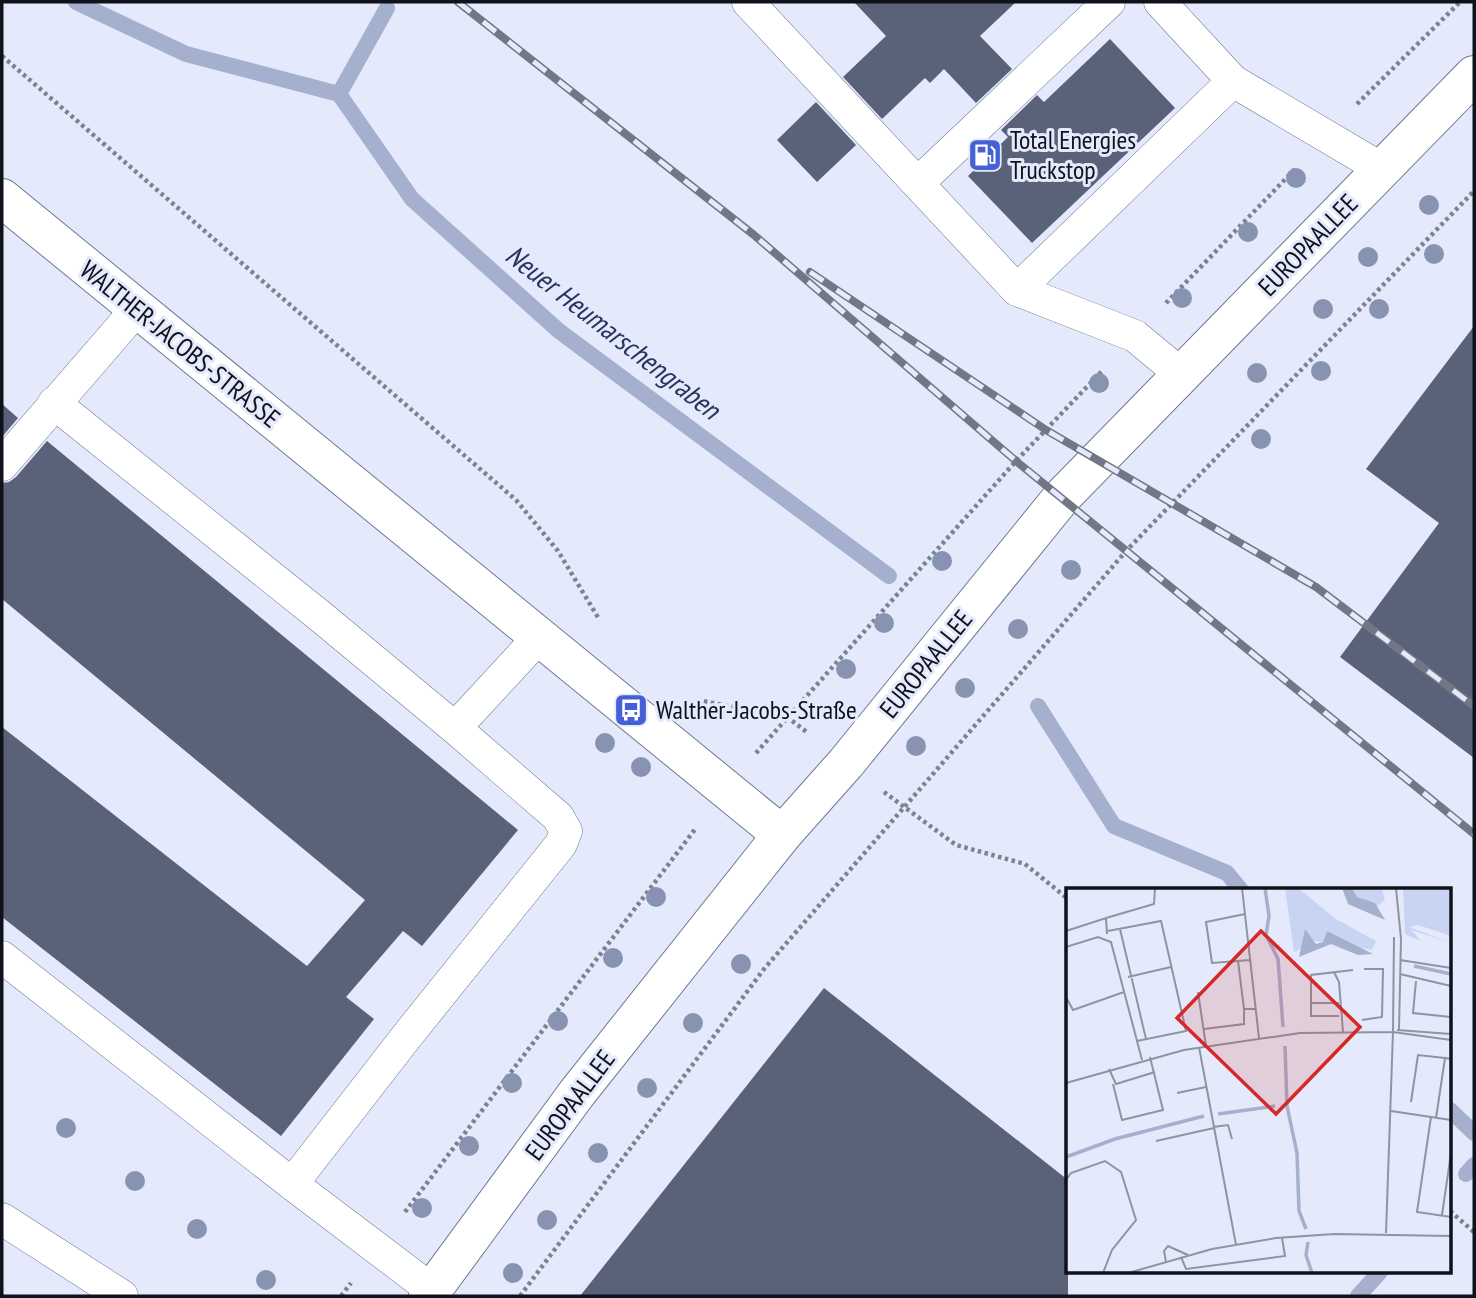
<svg xmlns="http://www.w3.org/2000/svg" width="1476" height="1298" font-family="'PT Sans Narrow',sans-serif">
  <style>
    .lines { fill: none; stroke-linecap: round; stroke-linejoin: round }
    .stream { stroke: #a5b0cf; stroke-width: 16 }
    .building { fill: #5a627a }
    .service-casing { stroke: #6f7991; stroke-width: 33 }
    .minor-casing { stroke: #6f7991; stroke-width: 40 }
    .tertiary-casing { stroke: #6f7991; stroke-width: 40 }
    .path { stroke: #7d828f; stroke-width: 4.5; stroke-dasharray: 3.5 3.5; stroke-linecap: butt }
    .service { stroke: #fff; stroke-width: 32 }
    .minor { stroke: #fff; stroke-width: 38 }
    .tertiary { stroke: #fff; stroke-width: 38 }
    .rail-casing { stroke: #727783; stroke-width: 8 }
    .rail { stroke: #e4eafb; stroke-width: 5; stroke-dasharray: 16; stroke-linecap: butt }
    .tree { fill: #8893b2 }
    .labels { text-anchor: middle; stroke-width: 6; stroke-linejoin: round; paint-order: stroke }
    .poi-label { font-size: 26px; fill: #0f121b; stroke: #e4eafb; text-anchor: start }
    .street-label { font-size: 26px; fill: #0f121b; stroke: #e4eafb }
    .water-label { font-size: 28px; font-style: italic; fill: #27355f; stroke: #e4eafb }
    .inset-river { fill: none; stroke: #a5b0cf; stroke-width: 3.5 }
    .inset-road { fill: none; stroke: #8f94a1; stroke-width: 2 }
    .view { fill: #d62828; fill-opacity: 0.15; stroke: #d62828; stroke-width: 3.5 }
    .inset-edge { fill: none; stroke: #0f121b; stroke-width: 3.5 }
  </style>
  <rect width="100%" height="100%" fill="#e4eafb"/>
  <g class="lines">
    <path class="stream" d="M 76,2 L 186,54 L 339,94 L 412,199 L 559,331 L 889,576
      M 339,94 L 387,8
      M 1038,706 L 1114,826 L 1227,873 L 1241,890
      M 1450,1110 L 1474,1133
      M 1466,1174 L 1474,1165
      M 1358,1296 L 1380,1272"/>
  </g>
  <path class="building" d="M 854,2 L 1016,2 L 980,36 L 1012,69 L 976,103 L 944,69 L 930,83 L 925,78 L 882,119 L 843,77 L 886,36 Z
    M 1110,39 L 1175,108 L 1032,243 L 968,176 L 1008,137 L 1001,130 L 1037,95 L 1044,102 Z
    M 816,102 L 856,145 L 817,182 L 777,140 Z
    M 1474,326 L 1474,758 L 1340,657 L 1439,523 L 1366,469 Z
    M 2,404 L 18,418 L 2,437 Z
    M 47,441 L 518,830 L 422,946 L 403,931 L 346,997 L 374,1019 L 281,1136 L 2,917 L 2,727 L 307,966 L 365,900 L 2,599 L 2,483 L 9,482 L 16,477 Z
    M 824,988 L 1068,1180 L 1068,1296 L 580,1296 Z"/>
  <g class="lines">
    <g class="service-casing">
      <path id="service" d="M 748,2 L 1017,290 L 1233,81
        M 1160,2 L 1233,81 L 1382,169
        M 918,183 L 1109,2
        M 1017,290 L 1135,336 L 1182,375
        M 54,403 L 320,616 L 455,728
        M 2,465 L 137,309
        M 2,957 L 292,1184 L 432,1290
        M 292,1184 L 407,1036 L 561,844 L 566,831 L 558,817 L 455,728 L 540,636
        M 2,1219 L 122,1296"/>
    </g>
    <g class="minor-casing">
      <path id="minor" d="M 428,1296 L 577,1093 L 782,835"/>
    </g>
    <g class="tertiary-casing">
      <path id="tertiary" d="M 2,198 L 782,835 L 846,763 L 1062,497 L 1474,75"/>
    </g>
    <path class="path" d="M 2,56 L 516,500 L 558,551 L 599,619
      M 1357,104 L 1460,2
      M 1166,303 L 1296,168
      M 697,700 L 787,717 L 808,733
      M 756,753 L 1016,461 L 1102,371
      M 884,792 L 956,845 L 1025,864 L 1068,899
      M 1450,1211 L 1474,1232
      M 405,1212 L 696,828
      M 341,1296 L 351,1283
      M 520,1296 L 764,969 L 1127,550 L 1474,191"/>
    <use href="#service" class="service"/>
    <use href="#minor" class="minor"/>
    <use href="#tertiary" class="tertiary"/>
    <g class="rail-casing">
      <path id="rail" d="M 458,2 L 754,235 L 1016,461 L 1474,834
        M 810,272 L 1046,430 L 1316,587 L 1474,706"/>
    </g>
    <use href="#rail" class="rail"/>
  </g>
  <g class="tree">
    <circle cx="1296" cy="178" r="10"/>
    <circle cx="1429" cy="205" r="10"/>
    <circle cx="1248" cy="232" r="10"/>
    <circle cx="1434" cy="254" r="10"/>
    <circle cx="1368" cy="257" r="10"/>
    <circle cx="1182" cy="298" r="10"/>
    <circle cx="1323" cy="309" r="10"/>
    <circle cx="1379" cy="309" r="10"/>
    <circle cx="1321" cy="371" r="10"/>
    <circle cx="1257" cy="373" r="10"/>
    <circle cx="1099" cy="383" r="10"/>
    <circle cx="1261" cy="439" r="10"/>
    <circle cx="942" cy="561" r="10"/>
    <circle cx="1071" cy="570" r="10"/>
    <circle cx="884" cy="623" r="10"/>
    <circle cx="1018" cy="629" r="10"/>
    <circle cx="846" cy="669" r="10"/>
    <circle cx="965" cy="688" r="10"/>
    <circle cx="605" cy="743" r="10"/>
    <circle cx="916" cy="746" r="10"/>
    <circle cx="641" cy="767" r="10"/>
    <circle cx="656" cy="897" r="10"/>
    <circle cx="613" cy="958" r="10"/>
    <circle cx="741" cy="964" r="10"/>
    <circle cx="558" cy="1021" r="10"/>
    <circle cx="693" cy="1023" r="10"/>
    <circle cx="512" cy="1083" r="10"/>
    <circle cx="647" cy="1088" r="10"/>
    <circle cx="66" cy="1128" r="10"/>
    <circle cx="469" cy="1146" r="10"/>
    <circle cx="598" cy="1153" r="10"/>
    <circle cx="135" cy="1181" r="10"/>
    <circle cx="422" cy="1208" r="10"/>
    <circle cx="547" cy="1220" r="10"/>
    <circle cx="197" cy="1229" r="10"/>
    <circle cx="513" cy="1273" r="10"/>
    <circle cx="266" cy="1280" r="10"/>
  </g>
  <defs>
    <g id="fuel-square" transform="scale(1.75)"><rect x="-9" y="-9" width="18" height="18" rx="4" fill="#4561d5" stroke="#e4eafb"/><path d="M-5.5-6h7V0h2V4h1.3V-2.5L3-4.5l.8-.8L6-3V5H2.5V1h-1V6h-7ZM-4.2-4.7v3.2H.2V-4.7Z" fill="#fff"/></g>
    <g id="bus-square" transform="scale(1.75)"><rect x="-9" y="-9" width="18" height="18" rx="4" fill="#4561d5" stroke="#e4eafb"/><path d="M-5-6H5V4H4V6H2V4H-2V6H-4V4H-5ZM-3.5-4V0h7V-4ZM-3.5 1.2v1.5H-2V1.2ZM2 1.2v1.5H3.5V1.2Z" fill="#fff"/></g>
  </defs>
  <g fill-rule="evenodd">
    <use href="#fuel-square" x="985" y="155"/>
    <use href="#bus-square" x="631" y="710"/>
  </g>
  <g class="labels">
    <g class="poi-label">
      <text x="1010" y="149">Total Energies<tspan x="1010" dy="30">Truckstop</tspan></text>
      <text x="656" y="719">Walther-Jacobs-Straße</text>
    </g>
    <g class="street-label">
      <text transform="translate(1308 245) rotate(-46)" y="9">EUROPAALLEE</text>
      <text transform="translate(180 344) rotate(39)" y="9">WALTHER-JACOBS-STRASSE</text>
      <text transform="translate(926 664) rotate(-51)" y="9">EUROPAALLEE</text>
      <text transform="translate(570 1105) rotate(-53)" y="9">EUROPAALLEE</text>
    </g>
    <g class="water-label">
      <text transform="translate(613 332) rotate(38)" y="10">Neuer Heumarschengraben</text>
    </g>
  </g>
  <g transform="translate(1066 888)">
    <rect width="385" height="385" fill="#e4eafb"/>
    <path d="M 219,0 L 232,0 L 270,31 L 310,53 L 306,62 L 285,58 L 261,43 L 257,54 L 238,52 L 236,60 L 228,64 ZM 286,0 L 316,0 L 319,12 L 310,19 L 291,9 ZM 337,0 L 385,0 L 385,48 L 352,37 L 343,39 L 385,55 L 345,42 L 355,53 L 339,46 Z" fill="#c8d4f2"/>
    <path d="M 276,0 L 286,0 L 291,9 L 309,15 L 319,32 L 282,16 ZM 239,41 L 250,56 L 257,54 L 261,43 L 307,66 L 292,67 L 265,56 L 233,69 Z" fill="#a5b0cf"/>
    <path class="inset-river" d="M 199,0 L 203,28 L 200,47 L 212,71 L 217,139M 348,78 L 385,86M 219,158 L 221,218 L 231,265 L 233,323 L 240,341M 152,226 L 209,218M 0,269 L 49,251 L 138,228M 242,354 L 240,367 L 246,385"/>
    <path class="inset-road" d="M 176,0 L 193,150M 330,0 L 335,51M 179,26 L 140,34 L 146,75 L 184,72M 40,30 L 88,16 L 89,0M 54,41 L 80,151M 0,43 L 40,30 L 41,46M 42,43 L 95,33 L 120,143 L 71,153M 0,59 L 32,49 L 45,54 L 76,172M 334,72 L 385,80M 172,73 L 178,121M 268,84 L 273,94 L 277,144M 334,86 L 385,98M 62,89 L 105,79M 350,93 L 347,125 L 385,129M 132,104 L 140,158M 0,109 L 7,122 L 58,104M 245,115 L 273,115M 273,128 L 245,128 L 245,87 L 287,82M 296,132 L 316,129 L 317,81 L 298,81M 138,141 L 178,136 L 178,121 L 190,121M 331,142 L 385,146M 333,142 L 335,51M 327,144 L 328,49M 133,159 L 170,357M 43,181 L 50,196 L 89,184M 0,195 L 118,162 L 234,145 L 327,144 L 385,152M 47,196 L 56,232 L 97,222 L 84,169M 111,205 L 140,199M 345,214 L 352,167 L 379,170M 325,223 L 385,232M 365,229 L 351,324 L 385,329M 370,230 L 379,170 L 385,171M 147,239 L 162,237 L 166,251M 90,253 L 148,240M 0,292 L 5,285 L 39,273 L 55,284 L 70,332 L 46,362 L 37,385M 376,327 L 385,265M 320,345 L 327,144M 115,369 L 120,381 L 219,368 L 216,350M 100,374 L 98,363 L 102,358 L 122,367M 62,385 L 146,361 L 210,350 L 268,346 L 385,348"/>
    <path class="view" d="M 195,43 L 294,139 L 210,226 L 111,130 Z"/>
    <rect width="385" height="385" class="inset-edge"/>
  </g>
  <rect width="1476" height="1298" fill="none" stroke="#0f121b" stroke-width="7"/>
</svg>
